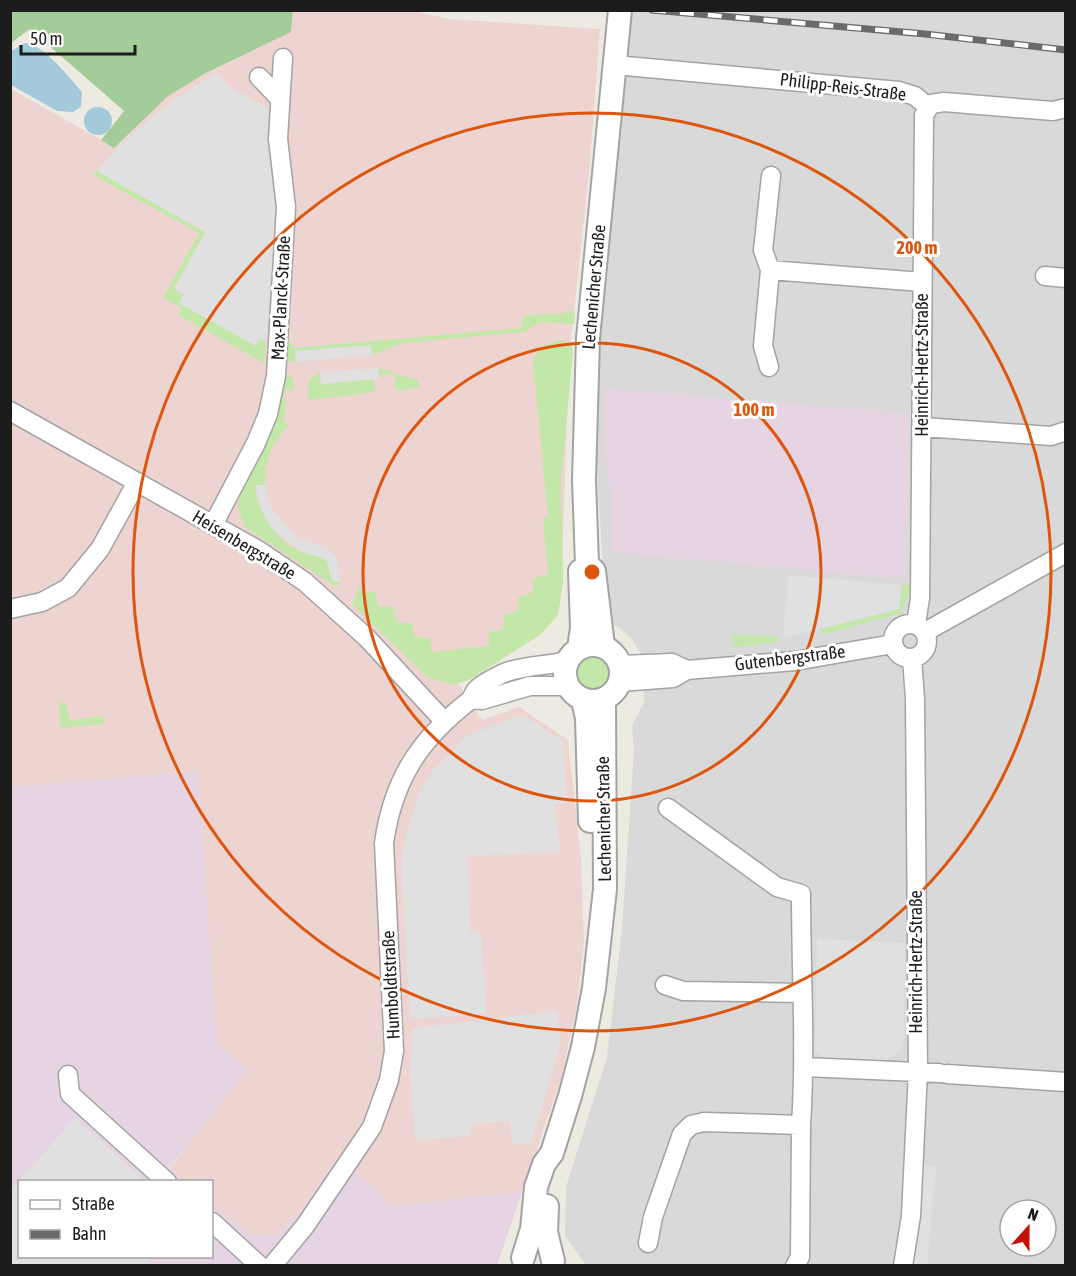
<svg xmlns="http://www.w3.org/2000/svg" width="1076" height="1276" font-family="'Asap Condensed',sans-serif">
  <style>
    .residential { fill: #dad9d9; fill-rule: evenodd }
    .commercial { fill: #eed4d1 }
    .industrial { fill: #e6d4e2 }
    .grass { fill: #c3e7a8 }
    .forest { fill: #a4cc98 }
    .parking { fill: #e0e0e0 }
    .water { fill: #a3cada }
    .lines { fill: none; stroke-linecap: round; stroke-linejoin: round }
    .minor-casing { stroke: #a3a3a3; stroke-width: 21 }
    .tertiary-casing { stroke: #a3a3a3; stroke-width: 26 }
    .minor { stroke: #fff; stroke-width: 18 }
    .tertiary { stroke: #fff; stroke-width: 22 }
    .rail-casing { stroke: #6a6a6a; stroke-width: 7 }
    .rail { stroke: #fff; stroke-width: 4.5; stroke-dasharray: 14; stroke-linecap: butt }
    .ring { fill: none; stroke: #de560d; stroke-width: 3 }
    .labels { text-anchor: middle; stroke-width: 6; stroke-linejoin: round; paint-order: stroke }
    .street-label { font-size: 18px; fill: #1c1c1c; stroke: #fff }
    .centre { fill: #de560d; stroke: #fff; stroke-width: 3 }
    .ring-label { font-size: 18px; text-anchor: middle; font-weight: bold; fill: #de560d; stroke: #fff; stroke-width: 6; stroke-linejoin: round; paint-order: stroke }
  </style>
  <rect width="100%" height="100%" fill="#edeae2"/>
  <path class="residential" d="M 610,11 L 1065,11 L 1065,1265 L 586,1265 L 565,1236 L 566,1187 L 607,1057 L 622,929 L 634,750 L 632,725 L 644,702 L 644,669 L 640,653 L 633,640 L 621,629 L 606,621 L 593,400 ZM 1010,1210 L 1046,1210 L 1046,1246 L 1010,1246 Z"/>
  <path class="commercial" d="M 293,11 L 414,11 L 449,19 L 600,29 L 590,163 L 569,357 L 561,595 L 531,639 L 481,673 L 458,683 L 482,720 L 519,707 L 568,740 L 581,860 L 584,941 L 577,1005 L 561,1079 L 522,1192 L 391,1206 L 357,1173 L 337,1159 L 304,1207 L 277,1235 L 250,1235 L 212,1203 L 212,1182 L 185,1181 L 169,1169 L 247,1070 L 217,1043 L 198,771 L 11,787 L 11,89 L 114,147 L 168,96 L 206,73 L 291,32 Z"/>
  <path class="industrial" d="M 604,388 L 909,413 L 906,579 L 611,552 L 611,484 L 606,476 Z
    M 198,771 L 217,1043 L 247,1070 L 169,1168 L 185,1181 L 20,1182 L 20,1256 L 212,1256 L 212,1203 L 250,1235 L 277,1235 L 304,1207 L 337,1159 L 357,1173 L 391,1206 L 522,1192 L 497,1265 L 11,1266 L 11,787 Z"/>
  <path class="grass" d="M 97,171 L 205,232 L 175,289 L 256,346 L 261,337 L 266,344 L 264,363 L 178,315 L 182,308 L 163,298 L 199,233 L 93,175 Z
    M 575,312 L 574,324 L 541,322 L 524,332 L 403,343 L 372,355 L 370,346 L 295,352 L 296,362 L 290,362 L 287,358 L 287,346 L 292,342 L 293,348 L 522,328 L 522,316 Z
    M 562,340 L 571,344 L 573,351 L 561,481 L 563,583 L 558,615 L 540,635 L 469,680 L 454,685 L 427,677 L 352,604 L 360,584 L 361,592 L 375,592 L 378,606 L 393,607 L 398,623 L 412,623 L 415,637 L 430,638 L 432,652 L 489,646 L 489,632 L 503,629 L 504,615 L 519,610 L 518,597 L 534,592 L 532,579 L 548,574 L 543,518 L 548,517 L 533,363 C 537,348 547,342 562,340 Z
    M 378,368 C 393,370 402,379 418,379 L 419,388 L 396,391 L 394,374 L 379,375 Z
    M 320,373 L 321,384 L 374,379 L 375,392 L 308,400 C 308,388 306,377 320,373 Z
    M 289,376 L 293,378 L 294,389 L 284,391 L 286,410 L 283,419 L 288,426 C 272,443 264,461 265,485 L 255,485 C 257,512 277,543 303,552 C 311,555 319,556 326,559 L 332,580 L 340,583 L 336,587 L 245,527 L 238,508 L 242,488 L 270,435 L 285,378 Z
    M 902,585 L 911,586 L 911,589 L 901,613 L 822,635 L 821,629 L 899,609 Z
    M 733,634 L 779,637 L 779,642 L 733,647 Z
    M575 672a17 17 0 1 1 34 0a17 17 0 1 1-34 0Z
    M 62,701 L 66,704 L 70,720 L 103,716 L 104,724 L 61,728 L 58,702 Z"/>
  <path class="forest" d="M 11,10 L 293,10 L 293,11 L 291,32 L 206,73 L 168,96 L 114,148 L 101,140 L 124,111 L 30,29 L 11,43 Z"/>
  <path class="parking" d="M 216,72 L 229,87 L 268,108 L 268,152 L 275,188 L 275,215 L 266,344 L 261,337 L 256,346 L 179,303 L 184,294 L 174,289 L 205,232 L 97,171 L 115,150 L 161,109 Z
    M 370,345 L 372,355 L 296,362 L 295,351 Z
    M 378,368 L 379,379 L 321,384 L 320,373 Z
    M 255,485 L 265,485 L 271,508 L 296,537 L 325,548 L 336,556 L 341,582 L 332,580 L 326,559 L 302,552 L 273,530 L 262,511 Z
    M 788,575 L 902,585 L 899,609 L 783,638 Z
    M 523,715 L 563,741 L 567,803 L 555,804 L 560,852 L 467,856 L 470,933 L 481,932 L 486,1014 L 410,1019 L 401,863 L 406,835 L 419,793 L 433,770 L 470,734 Z
    M 817,939 L 905,943 L 904,1038 L 900,1052 L 884,1061 L 824,1058 L 815,1051 Z
    M 558,1011 L 560,1045 L 531,1145 L 512,1144 L 510,1121 L 471,1124 L 471,1136 L 415,1140 L 410,1074 L 413,1028 Z
    M 75,1118 L 145,1181 L 20,1182 L 20,1256 L 152,1257 L 144,1265 L 11,1265 L 11,1190 Z
    M 924,1165 L 936,1166 L 927,1265 L 912,1266 Z"/>
  <path class="water" d="M 25,43 C 42,43 70,78 82,92 L 81,107 L 73,112 L 57,111 L 11,85 L 11,51 Z
    M84 121a14 14 0 1 1 28 0a14 14 0 1 1-28 0Z"/>
  <g class="lines">
    <g class="minor-casing">
      <path id="minor" d="M 615,65 L 899,91 L 915,96 L 928,107
        M 259,77 L 280,99
        M 770,270 L 763,250 L 771,176
        M 1045,276 L 1066,278
        M 769,367 L 763,346 L 770,270 L 922,282
        M 10,411 L 258,550 L 305,582 L 367,638 L 444,721
        M 923,427 L 1051,436 L 1066,431
        M 213,525 L 256,443 L 268,414 L 276,376 L 286,207 L 278,139 L 283,58
        M 10,609 L 42,602 L 68,588 L 100,549 L 137,482
        M893 641a17 17 0 1 1 34 0a17 17 0 1 1-34 0Z
        M 916,624 L 920,598 L 924,115 L 931,104 L 944,102 L 1053,111 L 1066,108
        M 925,632 L 1066,553
        M 620,665 L 672,663 L 687,670
        M 620,682 L 673,678 L 687,670 L 795,661 L 893,644
        M 472,699 L 482,700 L 530,686 L 568,686
        M 665,985 L 683,991 L 801,993
        M 805,1067 L 939,1073
        M 947,1074 L 1066,1082
        M 68,1075 L 70,1094 L 167,1182
        M 212,1222 L 260,1266
        M 648,1243 L 653,1217 L 682,1134 L 691,1125 L 704,1122 L 801,1125 C 806,1048 801,971 801,894 L 777,887 L 668,808
        M 272,1266 L 305,1226 L 372,1127 L 389,1080 L 394,1051 L 384,843 C 393,780 419,740 469,701 C 473,698 473,694 476,690 C 482,683 496,677 504,673 C 524,665 547,666 567,661
        M 795,1266 L 800,1257 L 801,1125
        M 903,1266 L 911,1216 L 918,1071 L 915,699 L 912,658"/>
    </g>
    <g class="tertiary-casing">
      <path id="tertiary" d="M565 673a28 28 0 1 1 56 0a28 28 0 1 1-56 0Z
        M 603,646 L 594,571 L 587,564 L 584,480 L 588,338 L 620,10
        M 579,649 L 582,627 L 580,571
        M 583,700 L 587,718 L 590,821
        M 547,1206 L 546,1232 L 553,1261
        M 523,1258 L 532,1229 L 536,1187 L 544,1164 L 552,1153 L 570,1096 L 583,1047 L 594,988 L 605,889 L 604,699"/>
    </g>
    <use href="#minor" class="minor"/>
    <use href="#tertiary" class="tertiary"/>
    <g class="rail-casing">
      <path id="rail" d="M 652,10 L 925,34 L 1066,50"/>
    </g>
    <use href="#rail" class="rail"/>
  </g>
  <g class="ring">
    <circle cx="592" cy="572" r="229"/>
    <circle cx="592" cy="572" r="459"/>
  </g>
  <g class="labels">
    <g class="street-label">
      <text transform="translate(843 87) rotate(7)" y="6">Philipp-Reis-Straße</text>
      <text transform="translate(594 287) rotate(-85)" y="6">Lechenicher Straße</text>
      <text transform="translate(281 298) rotate(-87)" y="6">Max-Planck-Straße</text>
      <text transform="translate(922 365) rotate(-90)" y="6">Heinrich-Hertz-Straße</text>
      <text transform="translate(244 545) rotate(31)" y="6">Heisenbergstraße</text>
      <text transform="translate(790 658) rotate(-7)" y="6">Gutenbergstraße</text>
      <text transform="translate(604 819) rotate(-91)" y="6">Lechenicher Straße</text>
      <text transform="translate(916 962) rotate(-90)" y="6">Heinrich-Hertz-Straße</text>
      <text transform="translate(391 985) rotate(-93)" y="6">Humboldtstraße</text>
    </g>
  </g>
  <circle cx="592" cy="572" r="9" class="centre"/>
  <g class="ring-label">
    <text x="917" y="254">200 m</text>
    <text x="754" y="416">100 m</text>
  </g>
  <rect width="1076" height="1276" fill="none" stroke="#1c1c1c" stroke-width="24"/>
  <rect x="18" y="1180" width="195" height="78" fill="#ffffff" stroke="#a4a4a4" stroke-width="1.5"/>
  <rect x="30" y="1200" width="30" height="9" fill="#ffffff" stroke="#a4a4a4" stroke-width="1.5"/>
  <text x="72" y="1210" font-size="18" fill="#1c1c1c">Straße</text>
  <rect x="30" y="1230" width="30" height="9" fill="#6a6a6a" stroke="#a4a4a4" stroke-width="1.5"/>
  <text x="72" y="1240" font-size="18" fill="#1c1c1c">Bahn</text>
  <g transform="translate(1028 1228) rotate(21)"><circle r="28" fill="#ffffff" stroke="#a4a4a4" stroke-width="1.5"/>
  <path d="M0-4.5L10 22L0 15L-10 22Z" fill="#c21106"/>
  <text y="-9" font-size="16" font-weight="bold" text-anchor="middle" fill="#1c1c1c">N</text>
  </g>
  <path d="M21 45v9h114v-9" fill="none" stroke="#1c1c1c" stroke-width="3"/>
  <text x="30" y="45" font-size="18" fill="#1c1c1c" stroke="#ffffff" stroke-width="4.5" paint-order="stroke">50 m</text>
</svg>
